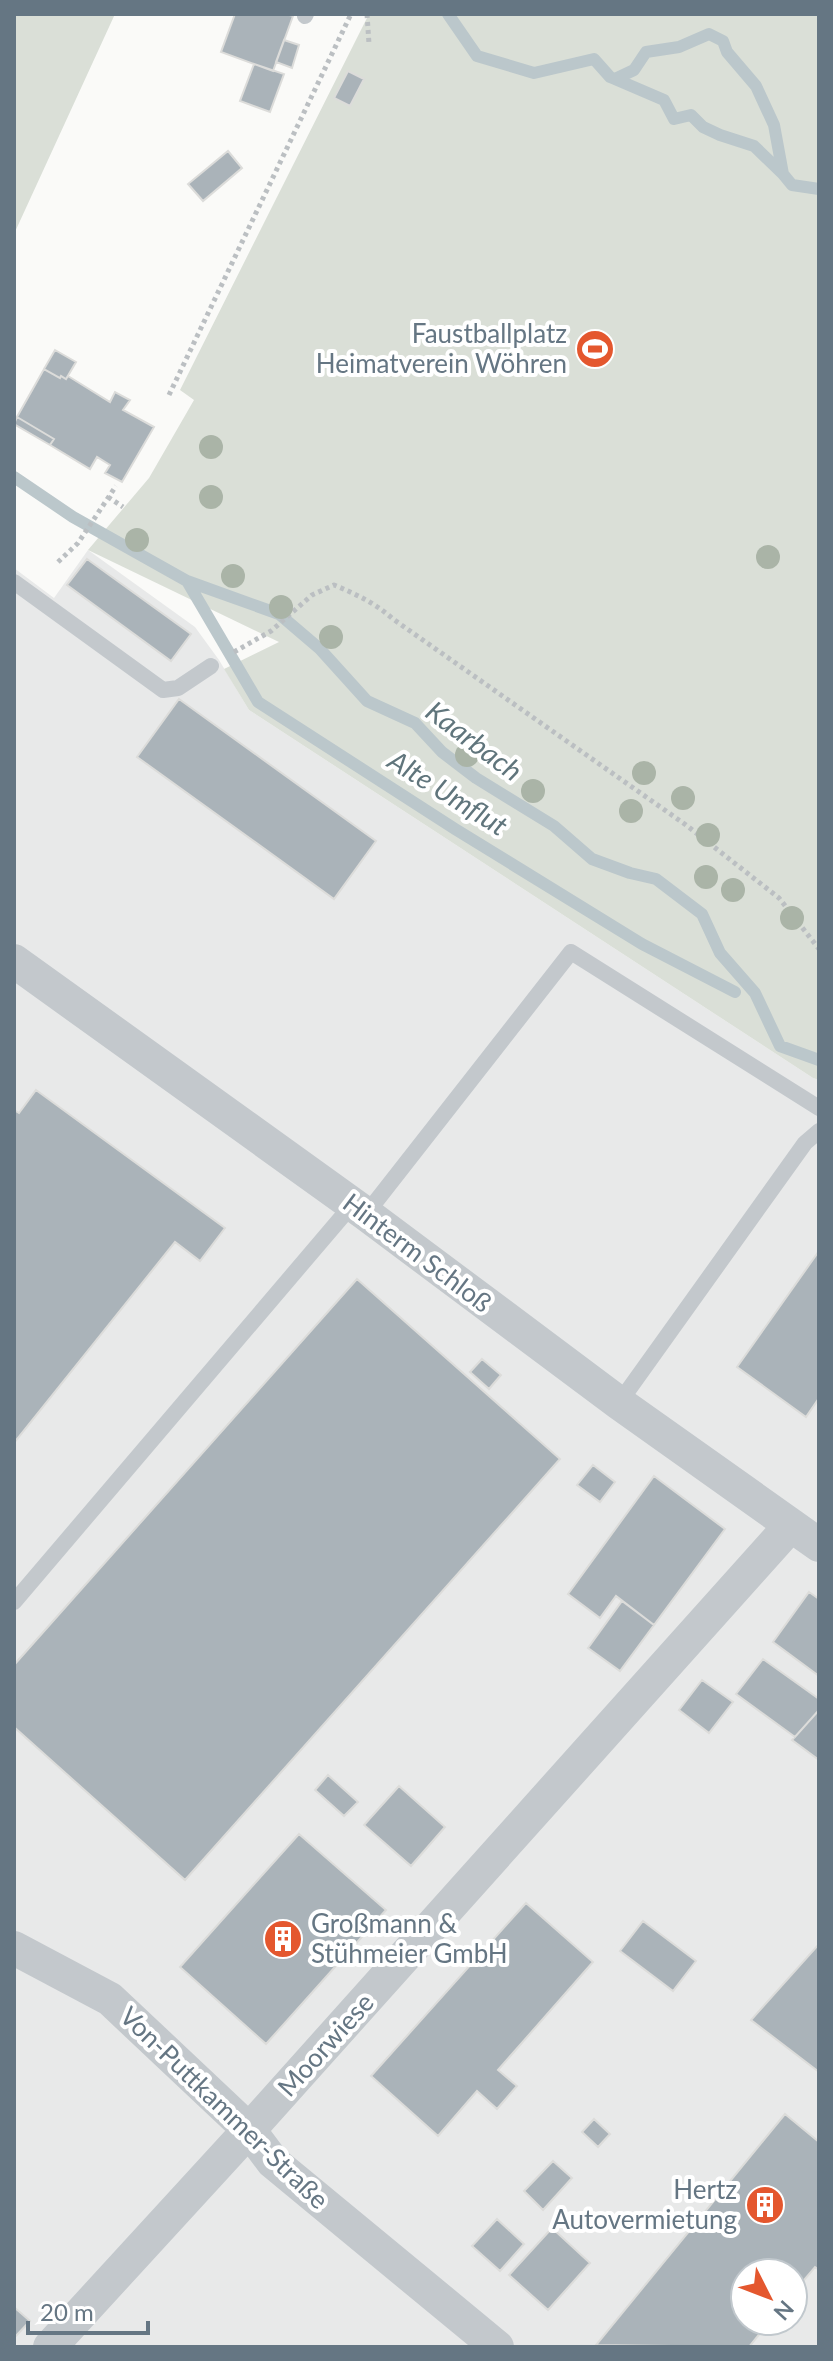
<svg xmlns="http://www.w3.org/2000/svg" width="833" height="2361" font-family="Lato,sans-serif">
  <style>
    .built { fill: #e8e9e9; fill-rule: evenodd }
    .green { fill: #dadfd7 }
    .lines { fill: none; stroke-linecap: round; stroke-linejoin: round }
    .stream { stroke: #bbc7cb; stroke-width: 12 }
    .building { fill: #aab3b9; stroke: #dcdcda; stroke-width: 2 }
    .path { stroke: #bbbfc2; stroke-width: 5; stroke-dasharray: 4 4; stroke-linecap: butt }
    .service { stroke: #c3c8cc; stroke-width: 16 }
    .minor { stroke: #c3c8cc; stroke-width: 34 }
    .tree { fill: #aab4a7 }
    .labels { text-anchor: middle; stroke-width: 8; stroke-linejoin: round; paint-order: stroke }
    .poi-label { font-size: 26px; fill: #657683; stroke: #fff; text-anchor: end }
    .street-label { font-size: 26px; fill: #657683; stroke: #fff }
    .water-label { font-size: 28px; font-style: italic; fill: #60757c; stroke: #fff }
  </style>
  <rect width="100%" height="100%" fill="#fafaf8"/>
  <path class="built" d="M 88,550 L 195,627 L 219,660 L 249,710 L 813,1078 L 819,1080 L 819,2347 L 14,2347 L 14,568 L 54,598 ZM 745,2273 L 793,2273 L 793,2321 L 745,2321 Z"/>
  <path class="green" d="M 14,14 L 115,14 L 14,234 Z
    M 369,14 L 819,14 L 819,1080 L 813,1078 L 249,710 L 224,669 L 279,642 L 88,550 L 149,478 L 194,400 L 180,390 Z"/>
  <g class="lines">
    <path class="stream" d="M 448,14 L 477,56 L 534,73 L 594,59 L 610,77 L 615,79 L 634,70 L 646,52 L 679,47 L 709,34 L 723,41 L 727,52 L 756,86 L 774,125 L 783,174 L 792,185 L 819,189
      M 615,79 L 664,100 L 674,119 L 691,115 L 703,127 L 720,135 L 754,146 L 783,174
      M 14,477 L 73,517 L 187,581 L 279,614 L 320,649 L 367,701 L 415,723 L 442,752 L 476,778 L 554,826 L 592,859 L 630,873 L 656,879 L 702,914 L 720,953 L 755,993 L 780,1046 L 819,1060
      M 187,581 L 258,702 L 455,829 L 642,944 L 735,992"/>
  </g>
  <path class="building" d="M 235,14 L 286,14 L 293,16 L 273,71 L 221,52 Z
    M 284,40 L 299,45 L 292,68 L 276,62 Z
    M 254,64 L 284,74 L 270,112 L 240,101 Z
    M 348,71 L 364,79 L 350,106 L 334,98 Z
    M 228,151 L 242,168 L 203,201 L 188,184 Z
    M 55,350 L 76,362 L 66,379 L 61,376 L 60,378 L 44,369 Z
    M 44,369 L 60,378 L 61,376 L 66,379 L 68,376 L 110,402 L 115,392 L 130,400 L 123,410 L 154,427 L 122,482 L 105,473 L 110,465 L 97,457 L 90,469 L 50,445 L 54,439 L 17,417 Z
    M 17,417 L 54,439 L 50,445 L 14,424 Z
    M 87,559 L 191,634 L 171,661 L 67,585 Z
    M 179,699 L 376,841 L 334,899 L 137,757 Z
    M 36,1090 L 225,1228 L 200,1261 L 175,1242 L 14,1443 L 14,1110 L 19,1113 Z
    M 819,1251 L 819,1398 L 806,1417 L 737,1367 Z
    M 357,1279 L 560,1459 L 185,1880 L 14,1727 L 14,1665 Z
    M 482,1359 L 501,1375 L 489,1389 L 470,1372 Z
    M 593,1465 L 615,1482 L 600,1502 L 577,1485 Z
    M 654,1476 L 725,1529 L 654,1625 L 616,1596 L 600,1618 L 568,1594 Z
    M 809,1592 L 819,1599 L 819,1676 L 773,1642 Z
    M 622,1601 L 654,1625 L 620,1671 L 588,1648 Z
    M 763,1659 L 819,1699 L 819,1710 L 795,1737 L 736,1694 Z
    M 702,1680 L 733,1702 L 709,1733 L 679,1710 Z
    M 819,1710 L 819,1760 L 792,1740 Z
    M 328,1775 L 358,1802 L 344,1816 L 315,1790 Z
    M 399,1786 L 445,1827 L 411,1866 L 364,1825 Z
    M 299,1834 L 386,1910 L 266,2044 L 180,1967 Z
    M 526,1903 L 593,1962 L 498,2070 L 517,2086 L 497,2109 L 477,2091 L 438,2136 L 371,2076 Z
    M 643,1921 L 696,1961 L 673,1991 L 620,1951 Z
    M 819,1944 L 819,2072 L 751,2020 Z
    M 785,2114 L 819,2142 L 819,2270 L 815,2267 L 793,2293 L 793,2273 L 745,2273 L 745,2321 L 770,2321 L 749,2347 L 596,2345 Z
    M 594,2119 L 610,2134 L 598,2147 L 582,2132 Z
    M 553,2161 L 572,2178 L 543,2210 L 524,2191 Z
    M 497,2219 L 524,2244 L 500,2271 L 472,2246 Z
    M 552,2228 L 590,2263 L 548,2310 L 509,2275 Z
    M 14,2307 L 30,2321 L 14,2338 Z"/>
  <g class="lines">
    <path class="path" d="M 367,14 L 369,44
      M 169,395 L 351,14
      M 108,497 L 123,507
      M 58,562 L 78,543 L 116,486
      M 234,652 L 271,631 L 312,595 L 334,585 C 356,594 375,603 393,619 L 686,825 L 779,898 L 819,949"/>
    <path class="service" d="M 305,16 L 306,14
      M 14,582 L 163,690 L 178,688 L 211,666
      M 366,1214 L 571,952 L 819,1108
      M 619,1403 L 805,1143 L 819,1131
      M 14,1602 L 352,1205"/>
    <path class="minor" d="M 14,961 L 366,1214 L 619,1403 L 819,1545
      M 14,1948 L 110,1999 L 249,2130 L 273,2162 L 497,2347
      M 50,2347 L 249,2130 L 791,1525"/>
  </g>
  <g class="tree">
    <circle cx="211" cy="447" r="12"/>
    <circle cx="211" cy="497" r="12"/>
    <circle cx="137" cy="540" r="12"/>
    <circle cx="768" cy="557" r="12"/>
    <circle cx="233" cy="576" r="12"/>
    <circle cx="281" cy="607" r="12"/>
    <circle cx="331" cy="637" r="12"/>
    <circle cx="467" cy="755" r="12"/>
    <circle cx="644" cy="773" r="12"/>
    <circle cx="533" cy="791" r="12"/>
    <circle cx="683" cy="798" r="12"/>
    <circle cx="631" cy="811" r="12"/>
    <circle cx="708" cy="835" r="12"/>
    <circle cx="706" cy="877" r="12"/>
    <circle cx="733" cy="890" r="12"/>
    <circle cx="792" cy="918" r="12"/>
  </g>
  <defs>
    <g id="stadium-disc" transform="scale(2)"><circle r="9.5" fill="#e4572e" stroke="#fff"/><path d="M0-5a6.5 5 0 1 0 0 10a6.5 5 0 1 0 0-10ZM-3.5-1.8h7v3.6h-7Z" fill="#fff"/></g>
    <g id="building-disc" transform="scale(2)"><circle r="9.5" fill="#e4572e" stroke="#fff"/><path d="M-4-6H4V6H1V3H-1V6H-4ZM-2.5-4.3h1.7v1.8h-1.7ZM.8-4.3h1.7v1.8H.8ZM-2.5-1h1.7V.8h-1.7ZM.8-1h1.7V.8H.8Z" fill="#fff"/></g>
  </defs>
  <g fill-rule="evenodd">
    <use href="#stadium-disc" x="595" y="349"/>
    <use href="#building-disc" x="283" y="1939"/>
    <use href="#building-disc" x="765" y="2205"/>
  </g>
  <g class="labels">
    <g class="poi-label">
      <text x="567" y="343">Faustballplatz<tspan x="567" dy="30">Heimatverein Wöhren</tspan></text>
      <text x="311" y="1933" text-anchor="start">Großmann &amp;<tspan x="311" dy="30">Stühmeier GmbH</tspan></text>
      <text x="737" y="2199">Hertz<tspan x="737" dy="30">Autovermietung</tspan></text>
    </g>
    <g class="street-label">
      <text transform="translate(417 1253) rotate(37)" y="9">Hinterm Schloß</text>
      <text transform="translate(326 2045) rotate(-48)" y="9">Moorwiese</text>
      <text transform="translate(224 2108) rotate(44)" y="9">Von-Puttkammer-Straße</text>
    </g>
    <g class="water-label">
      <text transform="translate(474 741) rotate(37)" y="10">Kaarbach</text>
      <text transform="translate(448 793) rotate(32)" y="10">Alte Umflut</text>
    </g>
  </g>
  <rect width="833" height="2361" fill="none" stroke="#657683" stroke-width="32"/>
  <g transform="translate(769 2297) rotate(132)"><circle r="38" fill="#ffffff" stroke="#c1c8cd" stroke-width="2"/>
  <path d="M0-6L14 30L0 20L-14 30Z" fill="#e4572e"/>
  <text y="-12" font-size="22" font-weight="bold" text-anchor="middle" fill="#657683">N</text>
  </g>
  <path d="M28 2321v12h120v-12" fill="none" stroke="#657683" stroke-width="4"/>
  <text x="40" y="2321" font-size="24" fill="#657683" stroke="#ffffff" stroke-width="6" paint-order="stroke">20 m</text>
</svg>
